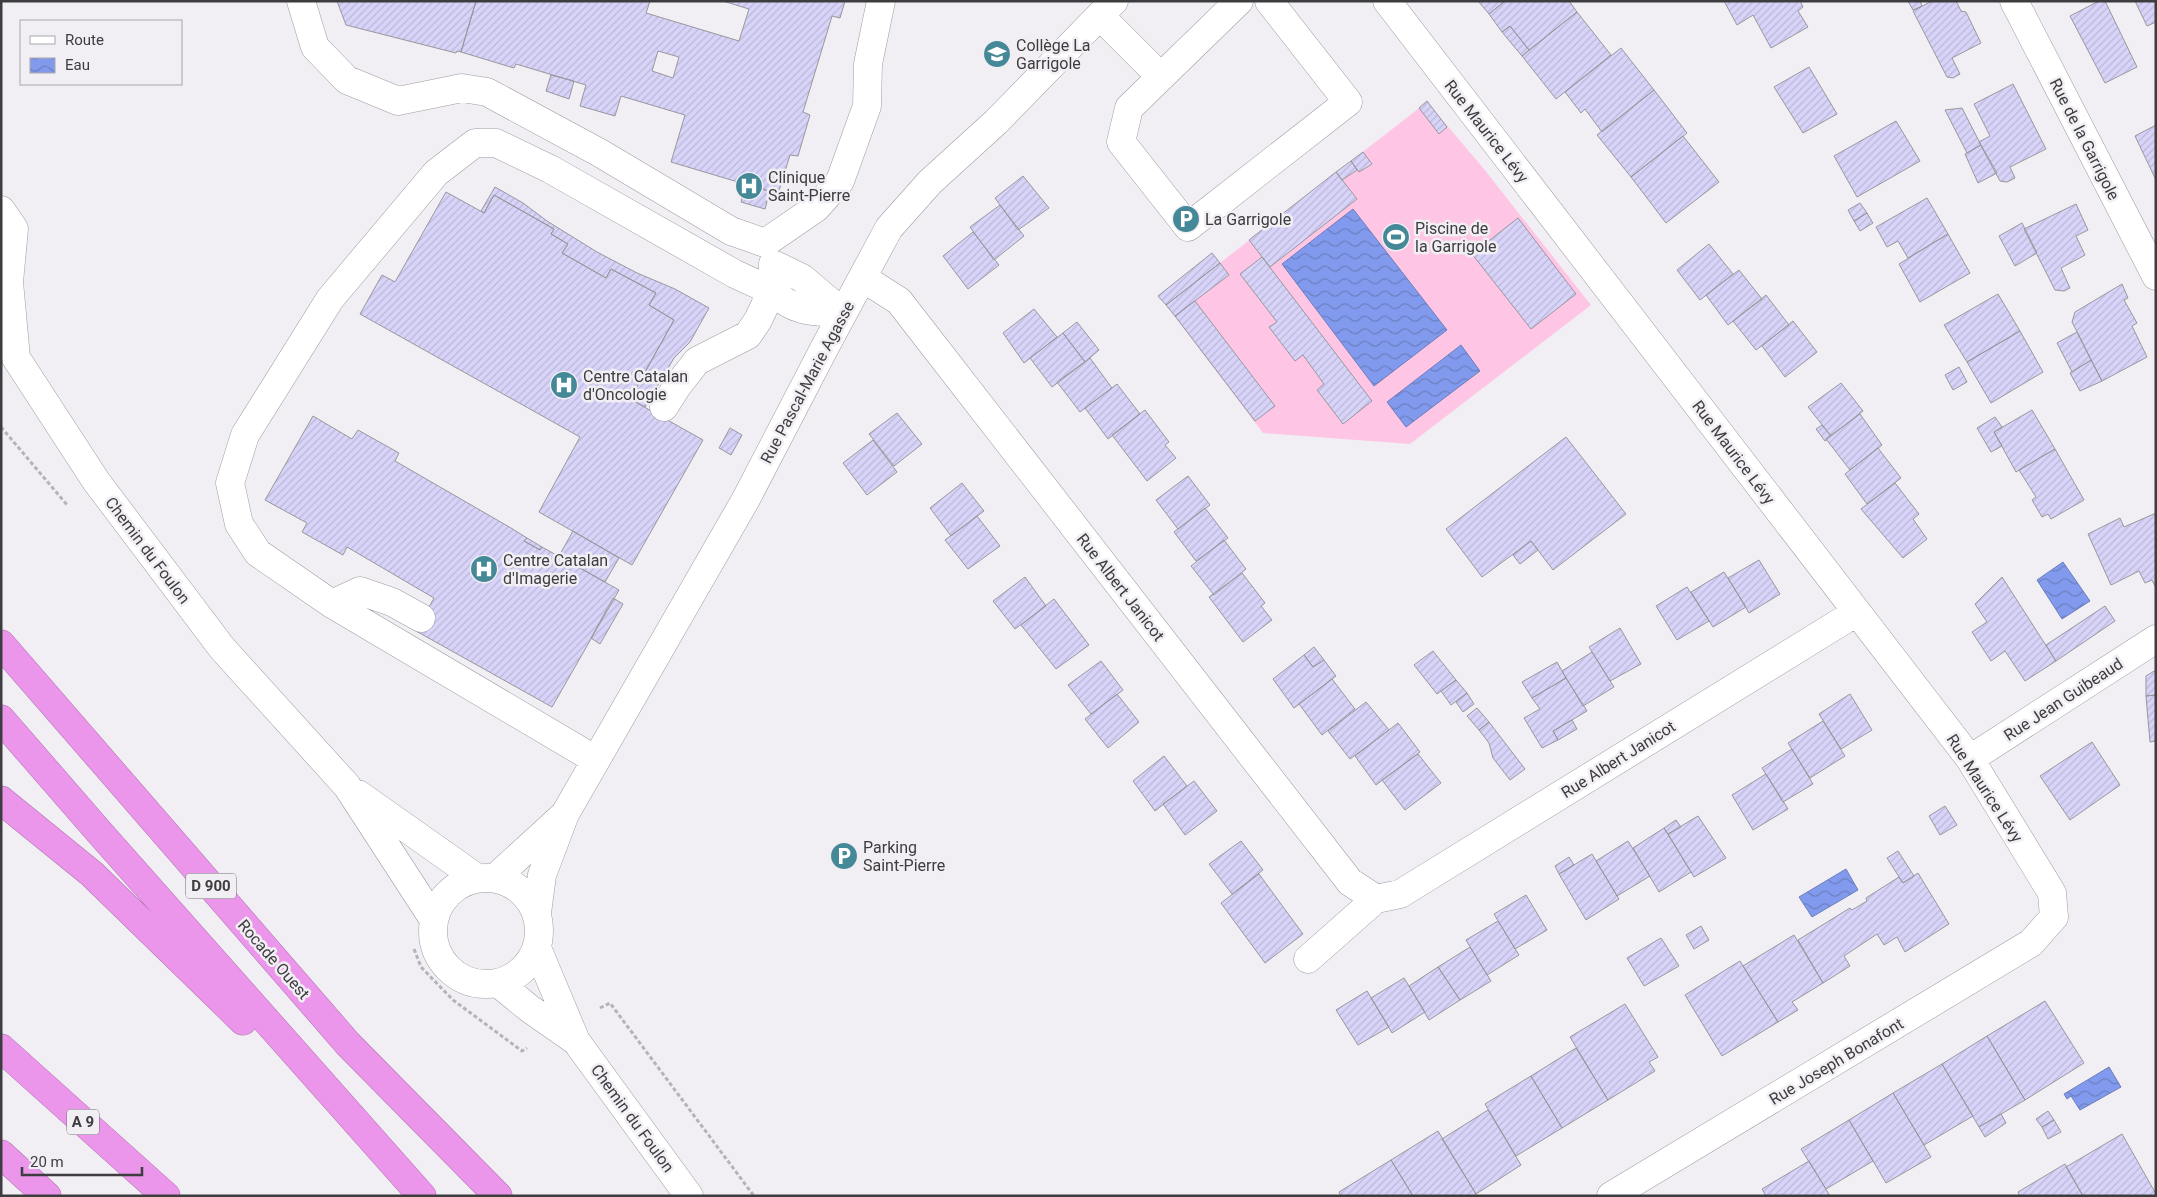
<svg xmlns="http://www.w3.org/2000/svg" width="2157" height="1197" font-family="Roboto,sans-serif">
  <style>
    .pitch { fill: #fec6e4 }
    .water { fill: url(#water-waves); stroke: #6d7eb9 }
    .building { fill: url(#building-hatch); stroke: #98979d; fill-rule: evenodd }
    .lines { fill: none; stroke-linecap: round; stroke-linejoin: round }
    .minor-casing { stroke: #9e9ca1; stroke-width: 29 }
    .highway-casing { stroke: #ae76ae; stroke-width: 29 }
    .path { stroke: #b6b3b8; stroke-width: 3; stroke-dasharray: 4 2.5; stroke-linecap: butt }
    .minor { stroke: #fff; stroke-width: 28 }
    .highway { stroke: #eb95eb; stroke-width: 28 }
    .labels { text-anchor: middle; stroke-width: 5; stroke-linejoin: round; paint-order: stroke }
    .shield { fill: #f1eef4; stroke: #737175; stroke-width: 1 }
    .shield-label { font-size: 15px; font-weight: bold; fill: #3d3c3e }
    .poi-label { font-size: 16px; fill: #3d3c3e; stroke: #f1eef4; text-anchor: start }
    .street-label { font-size: 16px; fill: #3d3c3e; stroke: #f1eef4 }
  </style>
  <defs>
    <pattern id="water-waves" width="16" height="10" patternUnits="userSpaceOnUse" patternTransform="scale(1.25)"><rect width="16" height="10" fill="#829aee"/><path d="M0 5q4-4 8 0t8 0" fill="none" stroke="#6c7fc2"/></pattern>
    <pattern id="building-hatch" width="6" height="6" patternUnits="userSpaceOnUse" patternTransform="scale(1.25)"><rect width="6" height="6" fill="#d8d4f9"/><path d="M-1 1l2-2M0 6l6-6M5 7l2-2" fill="none" stroke="#bab7d6"/></pattern>
  </defs>
  <rect width="100%" height="100%" fill="#f1eef4"/>
  <path class="pitch" d="M 1427,102 L 1484,169 L 1591,305 L 1410,444 L 1263,433 L 1166,305 Z"/>
  <path class="water" d="M 1353,209 L 1447,330 L 1374,386 L 1282,264 Z
    M 1461,345 L 1480,371 L 1406,427 L 1387,402 Z
    M 2063,562 L 2090,601 L 2062,619 L 2037,580 Z
    M 1846,869 L 1858,890 L 1812,917 L 1799,897 Z
    M 2109,1067 L 2121,1087 L 2080,1110 L 2071,1096 L 2067,1099 L 2064,1094 Z"/>
  <path class="building" d="M 337,1 L 476,1 L 461,52 L 457,51 L 456,53 L 346,25 Z
    M 476,1 L 650,1 L 646,13 L 739,41 L 749,9 L 723,1 L 845,1 L 840,18 L 832,16 L 803,112 L 810,115 L 798,156 L 790,155 L 778,194 L 671,162 L 685,115 L 621,96 L 615,116 L 580,106 L 586,85 L 516,64 L 514,68 L 461,52 ZM 658,51 L 679,57 L 673,78 L 652,71 Z
    M 1478,1 L 1505,1 L 1489,14 Z
    M 1505,1 L 1569,1 L 1577,12 L 1529,50 L 1510,26 L 1502,32 L 1489,14 Z
    M 1724,1 L 1800,1 L 1803,7 L 1798,11 L 1808,27 L 1771,48 L 1753,15 L 1737,25 Z
    M 1908,1 L 1920,1 L 1922,6 L 1913,10 Z
    M 1932,1 L 1956,1 L 1961,11 L 1966,12 L 1981,43 L 1952,58 L 1960,74 L 1953,78 L 1947,77 L 1913,11 Z
    M 2099,1 L 2105,1 L 2137,67 L 2105,83 L 2070,16 Z
    M 2135,1 L 2156,1 L 2156,22 L 2147,26 Z
    M 1577,12 L 1611,55 L 1556,99 L 1522,56 Z
    M 1510,26 L 1529,50 L 1522,56 L 1502,32 Z
    M 1621,48 L 1654,90 L 1602,132 L 1585,109 L 1581,113 L 1565,92 Z
    M 1809,67 L 1837,114 L 1803,133 L 1774,87 Z
    M 551,75 L 574,81 L 569,99 L 546,91 Z
    M 2013,84 L 2046,149 L 2010,167 L 2015,178 L 2007,182 L 2000,181 L 1979,142 L 1990,136 L 1974,104 Z
    M 1654,90 L 1687,133 L 1631,177 L 1597,135 Z
    M 1427,101 L 1447,127 L 1439,134 L 1419,108 Z
    M 1962,108 L 1981,145 L 1967,153 L 1945,110 Z
    M 1896,121 L 1920,161 L 1857,197 L 1834,156 Z
    M 2156,125 L 2156,180 L 2135,136 Z
    M 1683,136 L 1719,182 L 1666,223 L 1631,177 Z
    M 1981,145 L 1997,173 L 1978,183 L 1965,154 Z
    M 1363,152 L 1372,164 L 1359,172 L 1351,161 Z
    M 1351,161 L 1357,170 L 1342,180 L 1336,172 Z
    M 1336,172 L 1357,199 L 1270,267 L 1249,240 Z
    M 1023,176 L 1049,208 L 1018,230 L 995,198 Z
    M 746,184 L 770,191 L 765,209 L 741,202 Z
    M 495,187 L 523,203 L 547,221 L 597,252 L 637,273 L 675,289 L 709,308 L 690,342 L 674,358 L 645,407 L 630,399 L 674,320 L 649,305 L 656,293 L 611,269 L 606,278 L 562,253 L 568,244 L 551,234 L 554,229 L 494,195 L 484,213 L 481,211 Z
    M 446,192 L 484,213 L 494,195 L 554,229 L 551,234 L 568,244 L 562,253 L 606,278 L 611,269 L 656,293 L 649,305 L 674,320 L 630,399 L 703,440 L 632,565 L 539,512 L 580,437 L 360,314 L 382,275 L 395,282 Z
    M 1927,198 L 1948,234 L 1908,258 L 1898,241 L 1887,247 L 1876,227 Z
    M 1860,203 L 1867,213 L 1854,221 L 1848,210 Z
    M 2076,204 L 2088,230 L 2076,236 L 2085,255 L 2061,268 L 2070,288 L 2064,291 L 2055,290 L 2024,229 Z
    M 1000,205 L 1024,236 L 994,260 L 970,227 Z
    M 1867,213 L 1873,223 L 1860,231 L 1854,221 Z
    M 1518,218 L 1576,294 L 1531,329 L 1472,254 Z
    M 2022,223 L 2037,253 L 2015,266 L 1999,236 Z
    M 973,232 L 999,265 L 968,289 L 943,256 Z
    M 1948,234 L 1970,273 L 1920,302 L 1899,264 Z
    M 1709,244 L 1733,274 L 1700,300 L 1677,270 Z
    M 1212,253 L 1220,263 L 1166,305 L 1158,296 Z
    M 1262,257 L 1372,401 L 1343,424 L 1317,390 L 1324,384 L 1303,355 L 1295,361 L 1269,327 L 1277,322 L 1240,274 Z
    M 1220,263 L 1229,275 L 1175,316 L 1166,305 Z
    M 1739,270 L 1762,299 L 1728,325 L 1706,295 Z
    M 2122,284 L 2128,298 L 2124,300 L 2137,323 L 2132,326 L 2147,357 L 2102,381 L 2072,322 L 2075,312 Z
    M 1998,294 L 2020,331 L 1967,362 L 1944,325 Z
    M 1766,295 L 1789,325 L 1756,350 L 1733,321 Z
    M 1195,301 L 1275,406 L 1255,421 L 1175,316 Z
    M 1034,309 L 1057,337 L 1024,363 L 1003,333 Z
    M 1793,321 L 1817,352 L 1785,377 L 1762,346 Z
    M 1077,322 L 1099,350 L 1085,362 L 1063,333 Z
    M 2020,331 L 2043,372 L 1991,403 L 1967,362 Z
    M 2077,332 L 2091,360 L 2072,372 L 2057,343 Z
    M 1063,333 L 1085,362 L 1052,387 L 1030,358 Z
    M 1090,358 L 1112,388 L 1080,412 L 1057,382 Z
    M 2091,360 L 2102,381 L 2080,391 L 2070,373 Z
    M 1959,367 L 1967,382 L 1953,390 L 1945,375 Z
    M 1841,383 L 1863,411 L 1831,436 L 1808,407 Z
    M 1117,384 L 1140,414 L 1108,439 L 1085,408 Z
    M 1145,410 L 1169,442 L 1165,445 L 1176,458 L 1147,481 L 1112,435 Z
    M 2032,410 L 2055,449 L 2016,472 L 1994,432 Z
    M 897,413 L 922,444 L 894,466 L 869,434 Z
    M 1860,414 L 1882,445 L 1850,470 L 1826,439 Z
    M 313,416 L 352,439 L 358,430 L 399,453 L 395,461 L 511,528 L 527,538 L 524,541 L 540,550 L 542,547 L 619,590 L 552,707 L 416,631 L 434,598 L 347,547 L 343,555 L 302,532 L 307,523 L 265,500 Z
    M 1995,417 L 2002,427 L 1994,432 L 2002,446 L 1991,452 L 1977,428 Z
    M 1822,425 L 1831,436 L 1825,441 L 1816,429 Z
    M 730,428 L 742,435 L 731,455 L 719,448 Z
    M 1566,437 L 1626,514 L 1553,570 L 1531,541 L 1482,577 L 1446,529 Z
    M 873,440 L 897,472 L 867,495 L 843,463 Z
    M 1878,448 L 1901,478 L 1867,504 L 1845,474 Z
    M 2055,449 L 2084,500 L 2051,519 L 2048,514 L 2042,517 L 2032,500 L 2036,497 L 2019,470 Z
    M 1188,476 L 1210,505 L 1178,529 L 1156,500 Z
    M 962,483 L 984,511 L 951,536 L 930,508 Z
    M 1895,483 L 1919,514 L 1913,519 L 1927,539 L 1903,558 L 1861,509 Z
    M 1205,508 L 1228,538 L 1196,561 L 1174,532 Z
    M 2156,513 L 2156,588 L 2152,580 L 2145,583 L 2139,571 L 2111,585 L 2088,534 L 2120,518 L 2124,527 Z
    M 977,516 L 1000,546 L 968,569 L 945,540 Z
    M 573,531 L 619,558 L 605,582 L 559,556 Z
    M 527,538 L 542,547 L 540,550 L 524,541 Z
    M 1224,540 L 1246,569 L 1214,595 L 1191,566 Z
    M 1531,541 L 1538,550 L 1520,564 L 1513,555 Z
    M 1759,560 L 1780,594 L 1749,613 L 1728,578 Z
    M 1724,572 L 1746,607 L 1713,627 L 1691,592 Z
    M 1242,573 L 1265,603 L 1261,606 L 1272,620 L 1243,642 L 1209,597 Z
    M 1025,577 L 1046,606 L 1015,629 L 993,601 Z
    M 2002,577 L 2056,661 L 2025,681 L 2005,651 L 1991,661 L 1972,632 L 1987,622 L 1975,604 Z
    M 1687,587 L 1709,621 L 1677,640 L 1656,606 Z
    M 613,598 L 623,604 L 600,644 L 591,638 Z
    M 1054,599 L 1089,645 L 1056,669 L 1021,625 Z
    M 2105,606 L 2115,621 L 2056,661 L 2046,645 Z
    M 1620,628 L 1641,664 L 1610,681 L 1589,647 Z
    M 1314,647 L 1324,660 L 1313,667 L 1304,655 Z
    M 1433,651 L 1456,680 L 1437,694 L 1414,665 Z
    M 1592,652 L 1614,687 L 1583,706 L 1562,671 Z
    M 1304,655 L 1313,667 L 1324,660 L 1336,676 L 1294,708 L 1273,679 Z
    M 1101,661 L 1123,690 L 1091,714 L 1068,685 Z
    M 1557,662 L 1566,678 L 1532,698 L 1522,682 Z
    M 2156,670 L 2156,695 L 2146,696 L 2146,676 Z
    M 1566,678 L 1587,711 L 1553,731 L 1558,740 L 1542,748 L 1524,718 L 1540,709 L 1532,698 Z
    M 1332,679 L 1355,709 L 1322,735 L 1299,704 Z
    M 1456,680 L 1467,693 L 1451,705 L 1441,691 Z
    M 1467,693 L 1474,704 L 1463,712 L 1456,702 Z
    M 1117,694 L 1139,722 L 1108,748 L 1085,719 Z
    M 1850,694 L 1872,730 L 1841,749 L 1819,714 Z
    M 2156,695 L 2156,741 L 2150,742 L 2146,696 Z
    M 1366,702 L 1389,730 L 1350,759 L 1328,731 Z
    M 1477,708 L 1489,722 L 1479,730 L 1467,716 Z
    M 1572,720 L 1577,729 L 1558,740 L 1553,731 Z
    M 1823,721 L 1845,756 L 1810,778 L 1788,743 Z
    M 1489,722 L 1525,769 L 1510,780 L 1493,758 L 1489,743 L 1479,730 Z
    M 1398,723 L 1420,752 L 1376,785 L 1355,756 Z
    M 2092,742 L 2120,785 L 2070,820 L 2040,776 Z
    M 1792,749 L 1813,784 L 1783,802 L 1762,768 Z
    M 1418,754 L 1441,783 L 1405,810 L 1382,780 Z
    M 1164,756 L 1187,786 L 1155,811 L 1133,781 Z
    M 1766,774 L 1788,809 L 1753,830 L 1732,795 Z
    M 1194,781 L 1217,811 L 1185,835 L 1163,804 Z
    M 1945,806 L 1957,825 L 1940,835 L 1929,816 Z
    M 1698,816 L 1726,858 L 1694,877 L 1668,834 Z
    M 1676,820 L 1681,827 L 1668,834 L 1664,828 Z
    M 1664,828 L 1691,872 L 1659,892 L 1633,848 Z
    M 1241,841 L 1263,870 L 1232,894 L 1209,864 Z
    M 1628,841 L 1650,876 L 1617,896 L 1596,861 Z
    M 1898,851 L 1914,876 L 1903,883 L 1887,858 Z
    M 1592,854 L 1619,899 L 1586,920 L 1559,874 Z
    M 1569,857 L 1574,865 L 1559,874 L 1555,866 Z
    M 1918,873 L 1949,924 L 1905,952 L 1897,937 L 1884,945 L 1877,934 L 1844,956 L 1850,966 L 1823,983 L 1798,940 L 1850,908 L 1852,910 L 1867,901 L 1866,898 L 1899,877 L 1903,883 Z
    M 1259,874 L 1303,934 L 1265,963 L 1221,903 Z
    M 1526,895 L 1547,930 L 1515,949 L 1494,914 Z
    M 1498,921 L 1519,955 L 1487,975 L 1466,940 Z
    M 1701,926 L 1709,940 L 1694,949 L 1686,935 Z
    M 1794,935 L 1823,983 L 1792,1002 L 1798,1010 L 1778,1022 L 1743,966 Z
    M 1661,938 L 1679,966 L 1644,986 L 1627,958 Z
    M 1470,947 L 1491,981 L 1460,1000 L 1438,967 Z
    M 1740,961 L 1778,1022 L 1722,1056 L 1685,995 Z
    M 1438,967 L 1460,1000 L 1429,1020 L 1409,986 Z
    M 1404,978 L 1425,1012 L 1392,1033 L 1371,998 Z
    M 1367,991 L 1389,1027 L 1358,1045 L 1336,1010 Z
    M 2045,1001 L 2084,1063 L 2025,1100 L 1987,1036 Z
    M 1625,1004 L 1658,1057 L 1649,1062 L 1655,1071 L 1608,1100 L 1570,1037 Z
    M 1987,1036 L 2025,1100 L 1979,1127 L 1942,1064 Z
    M 1576,1048 L 1608,1100 L 1562,1128 L 1531,1076 Z
    M 1942,1064 L 1973,1116 L 1924,1145 L 1893,1093 Z
    M 1531,1076 L 1562,1128 L 1516,1156 L 1485,1104 Z
    M 1893,1093 L 1931,1157 L 1886,1183 L 1849,1120 Z
    M 1488,1110 L 1521,1165 L 1476,1194 L 1442,1139 Z
    M 2048,1111 L 2054,1120 L 2042,1127 L 2036,1119 Z
    M 2001,1114 L 2006,1123 L 1985,1137 L 1979,1127 Z
    M 1849,1120 L 1873,1161 L 1826,1189 L 1801,1149 Z
    M 2054,1120 L 2061,1132 L 2048,1139 L 2042,1127 Z
    M 1438,1131 L 1476,1194 L 1473,1196 L 1413,1196 L 1391,1160 Z
    M 2122,1134 L 2156,1194 L 2153,1196 L 2083,1196 L 2066,1167 Z
    M 1391,1160 L 1413,1196 L 1341,1196 L 1339,1192 Z
    M 1809,1161 L 1830,1196 L 1766,1196 L 1762,1189 Z
    M 2065,1164 L 2083,1196 L 2020,1196 L 2018,1192 Z"/>
  <g class="lines">
    <g class="minor-casing">
      <path id="minor" d="M 301,1 L 315,47 L 347,80 L 398,101 L 462,88 L 487,92 L 600,153 L 731,231 L 765,243 L 816,208 L 840,181 L 867,106 L 868,64 L 881,1
        M 1239,1 L 1129,108 L 1121,142 L 1188,227 L 1348,102 L 1269,1
        M 1387,1 L 1970,759 L 2052,893 L 2054,917 L 2031,943 L 1611,1196
        M 2014,1 L 2156,276
        M 1100,16 L 1161,77
        M 1,210 L 14,229 L 9,282 L 16,358 L 96,481 L 222,648 L 347,786 L 434,920
        M 773,264 L 802,278 L 843,313 C 813,312 795,313 772,291 Z
        M 863,278 L 899,301 L 1350,882 L 1376,899 L 1400,894 L 1857,612
        M 332,604 L 360,591 L 392,602 L 421,618
        M 1970,759 L 2156,639
        M 596,760 L 332,604 L 258,553 L 239,524 L 230,483 L 245,435 L 330,299 L 436,173 L 475,143 L 496,143 L 550,169 L 735,274 L 772,291 L 758,320 L 748,335 L 697,361 L 678,385 L 664,407
        M 358,794 L 477,878
        M 565,814 L 746,499 L 826,345 L 889,228 L 930,182 L 996,122 L 1114,1
        M433 931a53 53 0 1 1 106 0a53 53 0 1 1-106 0Z
        M 495,878 L 565,814 L 542,875 L 537,913
        M 537,948 L 576,1041 L 689,1196
        M 1308,959 L 1376,899
        M 498,983 L 530,1009 L 576,1041"/>
    </g>
    <g class="highway-casing">
      <path id="highway" d="M 1,644 L 348,1044 L 498,1196
        M 1,719 L 100,833 L 422,1196
        M 1,800 L 92,874 L 243,1021
        M 1,1048 L 166,1196
        M 1,1154 L 47,1196"/>
    </g>
    <path class="path" d="M 1,427 L 68,506
      M 414,949 L 421,967 L 453,1000 L 522,1051 L 527,1048
      M 600,1008 L 610,1003 L 754,1196"/>
    <use href="#minor" class="minor"/>
    <use href="#highway" class="highway"/>
  </g>
  <defs>
    <g id="school-disc" transform="scale(1.4375)"><circle r="9.5" fill="#458897" stroke="#f1eef4"/><path d="M0-5L7-2L0 1L-7-2ZM-4 1L0 2.5L4 1V4Q0 6-4 4Z" fill="#fff"/></g>
    <g id="hospital-disc" transform="scale(1.4375)"><circle r="9.5" fill="#458897" stroke="#f1eef4"/><path d="M-5-5h3v3.5h4V-5h3V5h-3V1.5h-4V5h-3Z" fill="#fff"/></g>
    <g id="parking-disc" transform="scale(1.4375)"><circle r="9.5" fill="#458897" stroke="#f1eef4"/><path d="M-3.5-5.5H1a3.5 3.5 0 0 1 0 7H-1V5.5H-3.5ZM-1-3.4V-.6H.8a1.4 1.4 0 0 0 0-2.8Z" fill="#fff"/></g>
    <g id="stadium-disc" transform="scale(1.4375)"><circle r="9.5" fill="#458897" stroke="#f1eef4"/><path d="M0-5a6.5 5 0 1 0 0 10a6.5 5 0 1 0 0-10ZM-3.5-1.8h7v3.6h-7Z" fill="#fff"/></g>
  </defs>
  <g fill-rule="evenodd">
    <use href="#school-disc" x="997" y="54"/>
    <use href="#hospital-disc" x="749" y="186"/>
    <use href="#parking-disc" x="1186" y="219"/>
    <use href="#stadium-disc" x="1396" y="237"/>
    <use href="#hospital-disc" x="564" y="385"/>
    <use href="#hospital-disc" x="484" y="569"/>
    <use href="#parking-disc" x="844" y="856"/>
  </g>
  <g class="labels">
    <g class="shield">
      <rect x="186" y="873.5" width="50" height="25" rx="4"/>
      <rect x="67" y="1109.5" width="32" height="25" rx="4"/>
    </g>
    <g class="shield-label">
      <text x="211" y="891">D 900</text>
      <text x="83" y="1127">A 9</text>
    </g>
    <g class="poi-label">
      <text x="1016" y="51">Collège La<tspan x="1016" dy="18">Garrigole</tspan></text>
      <text x="768" y="183">Clinique<tspan x="768" dy="18">Saint-Pierre</tspan></text>
      <text x="1205" y="225">La Garrigole</text>
      <text x="1415" y="234">Piscine de<tspan x="1415" dy="18">la Garrigole</tspan></text>
      <text x="583" y="382">Centre Catalan<tspan x="583" dy="18">d'Oncologie</tspan></text>
      <text x="503" y="566">Centre Catalan<tspan x="503" dy="18">d'Imagerie</tspan></text>
      <text x="863" y="853">Parking<tspan x="863" dy="18">Saint-Pierre</tspan></text>
    </g>
    <g class="street-label">
      <text transform="translate(1487 131) rotate(52)" y="6">Rue Maurice Lévy</text>
      <text transform="translate(2085 139) rotate(63)" y="6">Rue de la Garrigole</text>
      <text transform="translate(807 382) rotate(-62)" y="6">Rue Pascal-Marie Agasse</text>
      <text transform="translate(1734 452) rotate(53)" y="6">Rue Maurice Lévy</text>
      <text transform="translate(148 550) rotate(53)" y="6">Chemin du Foulon</text>
      <text transform="translate(1121 587) rotate(52)" y="6">Rue Albert Janicot</text>
      <text transform="translate(2063 699) rotate(-33)" y="6">Rue Jean Guibeaud</text>
      <text transform="translate(1618 759) rotate(-32)" y="6">Rue Albert Janicot</text>
      <text transform="translate(1985 788) rotate(57)" y="6">Rue Maurice Lévy</text>
      <text transform="translate(274 959) rotate(49)" y="6">Rocade Ouest</text>
      <text transform="translate(1836 1061) rotate(-31)" y="6">Rue Joseph Bonafont</text>
      <text transform="translate(633 1118) rotate(54)" y="6">Chemin du Foulon</text>
    </g>
  </g>
  <rect width="2157" height="1197" fill="none" stroke="#3d3c3e" stroke-width="5"/>
  <rect x="20" y="20" width="162" height="65" fill="#f1eef4" stroke="#a9a7ab"/>
  <rect x="30" y="36" width="25" height="8" fill="#ffffff" stroke="#a9a7ab"/>
  <text x="65" y="45" font-size="15" fill="#3d3c3e">Route</text>
  <rect x="30" y="58" width="25" height="15" fill="url(#water-waves)" stroke="#a9a7ab"/>
  <text x="65" y="70" font-size="15" fill="#3d3c3e">Eau</text>
  <path d="M22 1167v8h120v-8" fill="none" stroke="#3d3c3e" stroke-width="2.5"/>
  <text x="30" y="1167" font-size="15" fill="#3d3c3e" stroke="#f1eef4" stroke-width="4" paint-order="stroke">20 m</text>
</svg>
